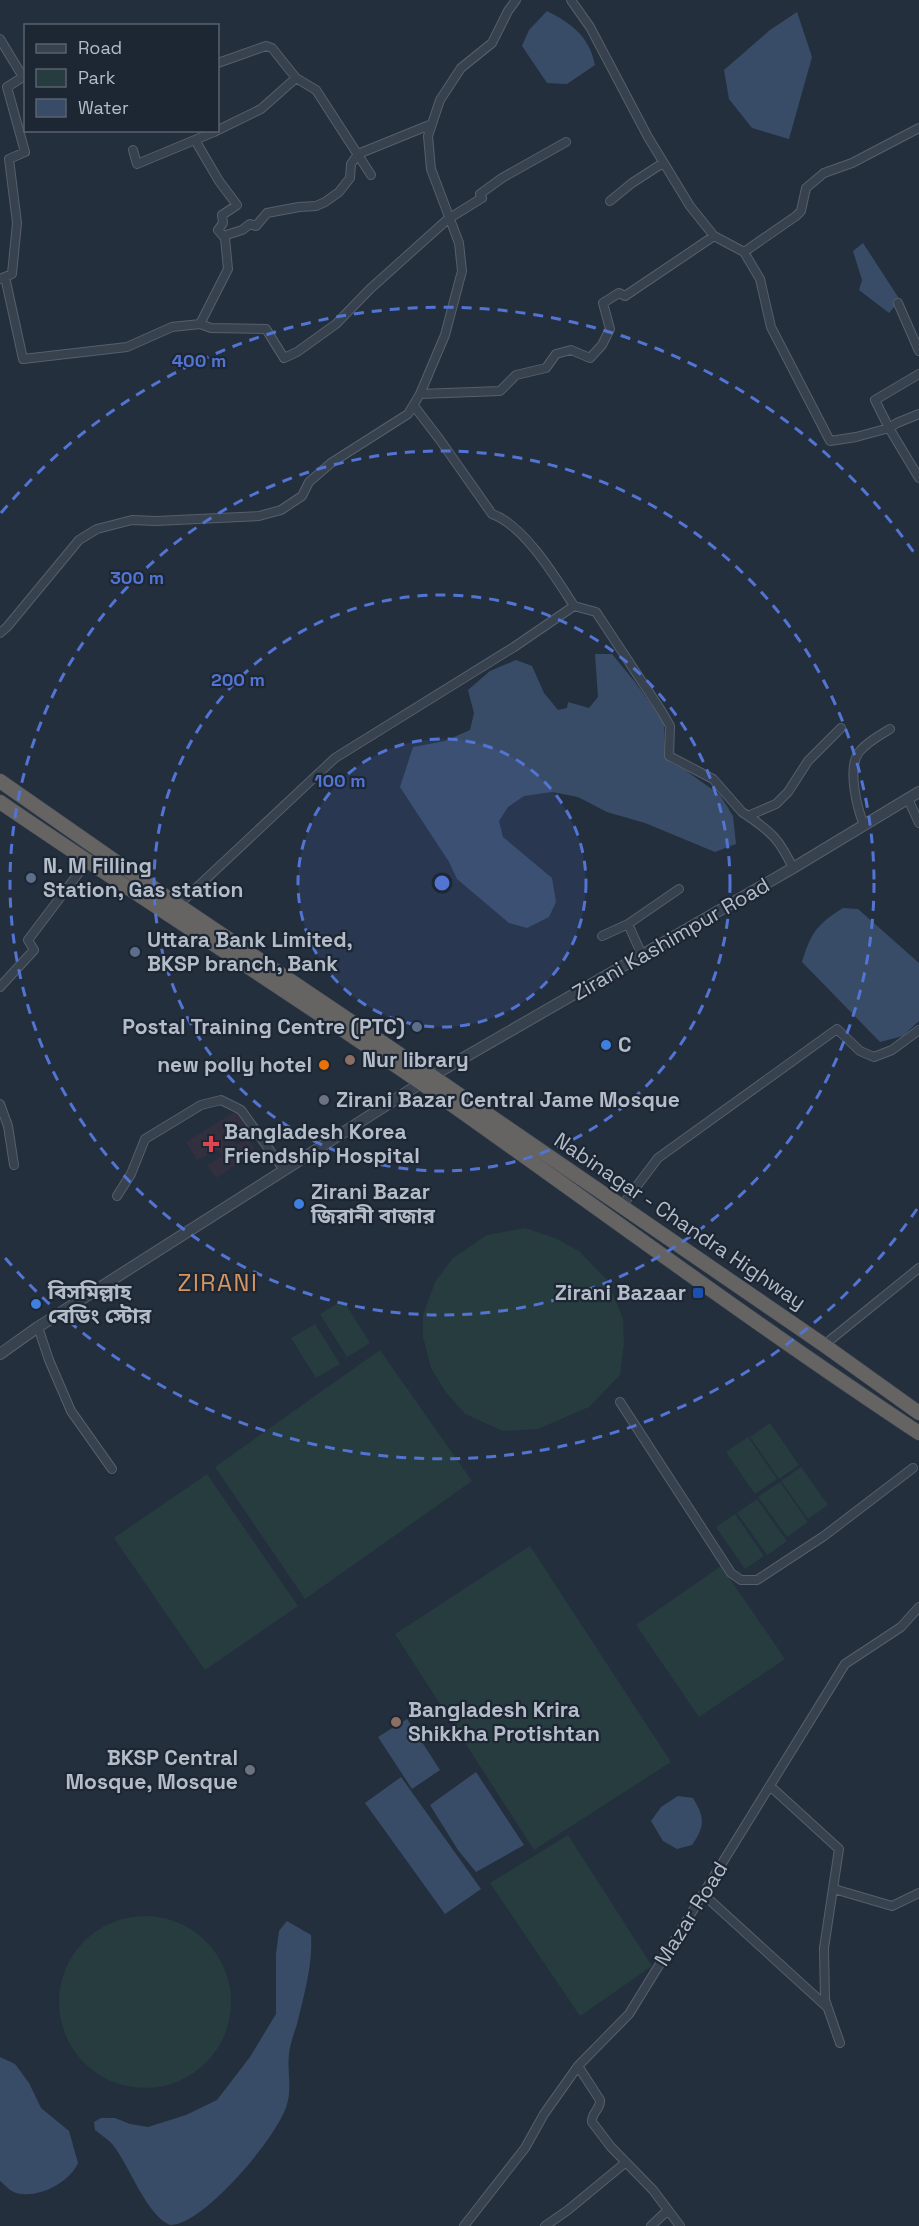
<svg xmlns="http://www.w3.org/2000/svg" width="919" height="2226" font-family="'Space Grotesk','Noto Sans Bengali',sans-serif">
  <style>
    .medical { fill: #32303f }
    .green { fill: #263c3f }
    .water { fill: #394c67 }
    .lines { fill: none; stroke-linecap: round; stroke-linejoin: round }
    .minor-casing { stroke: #565f6c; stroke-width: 10 }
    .tertiary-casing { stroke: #565f6c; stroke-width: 12 }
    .trunk-casing { stroke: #434c59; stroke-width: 15 }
    .minor { stroke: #38414e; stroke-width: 8 }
    .tertiary { stroke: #38414e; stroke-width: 10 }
    .trunk { stroke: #656462; stroke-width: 14 }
    .ring { fill: none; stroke: #5274d3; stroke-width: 3; stroke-dasharray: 10 8 }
    .service-dot { fill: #5c6f8a; stroke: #1d2633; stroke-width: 2 }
    .shop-dot { fill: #3f7fe0; stroke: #1d2633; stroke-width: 2 }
    .education-dot { fill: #8d6e63; stroke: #1d2633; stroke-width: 2 }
    .food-dot { fill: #e8710a; stroke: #1d2633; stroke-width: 2 }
    .worship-dot { fill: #6b7280; stroke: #1d2633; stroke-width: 2 }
    .health-dot { fill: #e0444e; stroke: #1d2633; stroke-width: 2 }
    .transit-dot { fill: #1a4fb4; stroke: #1d2633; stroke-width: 2 }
    .labels { text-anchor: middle; stroke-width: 4.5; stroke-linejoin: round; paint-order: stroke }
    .poi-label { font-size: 21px; font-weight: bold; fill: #b4bcc9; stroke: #1d2633; text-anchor: start }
    .street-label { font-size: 21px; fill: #b4bcc9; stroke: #1d2633 }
    .quarter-label { font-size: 24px; letter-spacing: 1.5px; fill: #d59563; stroke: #1d2633 }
    .centre { fill: #5274d3; stroke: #1d2633; stroke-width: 3 }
    .ring-label { font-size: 18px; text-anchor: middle; font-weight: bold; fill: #5274d3; stroke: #1d2633; stroke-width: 4.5; stroke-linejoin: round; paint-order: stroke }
  </style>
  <rect width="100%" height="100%" fill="#242f3e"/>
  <path class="medical" d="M 236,1111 L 245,1125 L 230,1136 L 236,1145 L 248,1139 L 256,1151 L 216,1178 L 207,1165 L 222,1156 L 218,1150 L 197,1160 L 186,1142 Z"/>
  <path class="green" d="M 525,1228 L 555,1238 L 579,1251 L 608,1281 L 623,1319 L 624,1344 L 620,1375 L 589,1407 L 538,1429 L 503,1431 L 465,1414 L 445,1391 L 431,1368 L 423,1337 L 423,1315 L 435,1282 L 453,1258 L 487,1235 Z
    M 343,1300 L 370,1343 L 347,1357 L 320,1314 Z
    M 315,1324 L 340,1364 L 316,1378 L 291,1338 Z
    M 380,1350 L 472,1481 L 305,1599 L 215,1467 Z
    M 770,1423 L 799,1465 L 779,1479 L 750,1437 Z
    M 748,1437 L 777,1479 L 755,1494 L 726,1452 Z
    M 801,1467 L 828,1505 L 808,1519 L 781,1481 Z
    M 207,1474 L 298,1606 L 205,1670 L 114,1538 Z
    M 780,1482 L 808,1522 L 787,1537 L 758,1497 Z
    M 757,1499 L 787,1541 L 767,1555 L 737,1513 Z
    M 735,1514 L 764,1556 L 745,1569 L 716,1527 Z
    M 530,1546 L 671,1762 L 534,1850 L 395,1634 Z
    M 721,1566 L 785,1659 L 699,1717 L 636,1625 Z
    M 568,1835 L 652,1966 L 580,2016 L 490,1883 Z
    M59 2002a86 86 0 1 1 172 0a86 86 0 1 1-172 0Z"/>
  <path class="water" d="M 547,11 C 572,24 589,36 595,65 L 567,84 L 547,83 L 522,46 L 529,30 Z
    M 797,12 L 812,57 L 789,139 L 752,128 L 729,99 L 724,70 L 770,30 Z
    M 863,243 L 900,300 L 889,313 L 859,290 L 862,280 L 853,251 Z
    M 595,654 L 612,654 L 635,682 L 664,723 L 665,757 L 671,763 L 685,770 L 720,795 L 733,816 L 736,844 L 715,852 L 645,823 L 607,812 L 578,797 L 552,792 L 524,796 L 508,807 L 499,821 L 503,837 L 552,878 L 556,902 L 549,917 L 527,928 L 509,923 L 457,879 L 449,862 L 400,787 L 413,747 L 445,741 L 470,730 L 474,713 L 468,690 L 490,671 L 516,660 L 532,666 L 544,693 L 558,710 L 567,708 L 568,702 L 589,708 L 598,697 Z
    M 843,908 L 858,909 L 919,963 L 919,1021 L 903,1036 L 880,1042 L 802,962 C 811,933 816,925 843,908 Z
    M 407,1719 L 440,1770 L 412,1789 L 378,1737 Z
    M 476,1772 L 524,1845 L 476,1872 L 458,1850 L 430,1805 Z
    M 401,1777 L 481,1889 L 445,1914 L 365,1803 Z
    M 678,1796 L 693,1798 C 705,1818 705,1826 692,1845 L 677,1849 L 663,1841 L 651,1821 L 661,1807 Z
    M 287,1921 L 311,1935 C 313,1965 304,1994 297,2024 C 294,2034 290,2044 289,2054 C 287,2071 292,2088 287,2104 C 280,2134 203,2226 170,2225 C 147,2216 129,2165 113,2145 C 108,2139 101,2135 95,2130 L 94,2122 L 101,2118 L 115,2118 L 130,2124 L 148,2127 L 186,2115 L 217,2100 L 250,2057 L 276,2014 L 276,1954 L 279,1931 Z
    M 0,2057 L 15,2064 L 29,2083 L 41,2108 L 69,2131 L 78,2163 C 69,2183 38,2199 16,2193 C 10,2191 5,2185 0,2181 Z"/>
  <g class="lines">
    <g class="minor-casing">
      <path id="minor" d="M 571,0 L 590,27 L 648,137 L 690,206 L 714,236 L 744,252 L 760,279 L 771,327 L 830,441 L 856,437 L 889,428 L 919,478
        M 0,39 L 23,77 L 7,87 L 25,152 L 9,159 L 17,223 L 12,274 L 0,279
        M 218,63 L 266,46 L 272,48 L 296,78 L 316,90 L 371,175
        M 133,150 L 137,164 L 214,132 L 261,109 L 296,78
        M 610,201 L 632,183 L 663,163
        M 223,236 L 242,230 L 250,224 L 256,226 L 267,213 L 299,207 L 316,206 L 325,202 L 339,192 L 350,178 L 351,164 L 358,154 L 432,124
        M 744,252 L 796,216 L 801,211 L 806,188 L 824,173 L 852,163 L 919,128
        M 5,277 L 23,359 L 127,347 L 172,327 L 200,324 L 228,269 L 225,238 L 218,230 L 223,223 L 222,215 L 237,205 L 219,181 L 195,140
        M 898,303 L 919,351
        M 200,324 L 211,328 L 266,329 L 284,358 L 297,352 L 336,324 L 370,289 L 448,219 L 482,198 L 480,194 L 502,178 L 566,142
        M 919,374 L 875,400 L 889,428 L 897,423 L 919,414
        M 420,394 L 500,391 L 516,375 L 546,368 L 556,354 L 571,350 L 590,358 L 602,345 L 610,329 L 603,303 L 619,293 L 625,296 L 714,236
        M 414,406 L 440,440 L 492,514 C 524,525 556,578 574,606
        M 0,633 L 7,627 L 79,540 L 97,529 L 132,520 L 156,521 L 259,516 L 281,510 L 302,496 L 309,482 L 331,463 L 408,414 L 420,394 L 445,335 L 462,271 L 459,243 L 431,169 L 428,136 L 440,100 L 461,68 L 492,43 L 508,11 L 516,0
        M 908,799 L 919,823
        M 748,816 C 773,833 780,841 793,868
        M 864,825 C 857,808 847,768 859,752 C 867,742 880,735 890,729
        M 176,907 L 335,758 L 514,647 L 574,606 L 596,612 L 662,712 L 670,726 L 669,756 L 713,779 L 742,812 L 748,816 L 776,804 L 788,792 L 808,761 L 841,728
        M 602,936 L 628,924
        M 642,955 L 628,924 L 679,889
        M 0,987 L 34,950 L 28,940 L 87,862
        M 0,1104 L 8,1126 L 14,1165
        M 117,1196 L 131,1174 L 145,1139 L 201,1105 L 221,1100 L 241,1110 L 284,1170
        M 621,1207 L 658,1158 L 837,1029 L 860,1051 L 874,1057 L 892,1050 L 919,1030
        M 38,1327 L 49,1360 L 71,1411 L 112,1469
        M 824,1345 L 919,1268
        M 620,1402 L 731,1573 L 741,1580 L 757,1580 L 824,1536 L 913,1468
        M 770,1786 L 839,1849 L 824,1948 L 825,2000 L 840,2043
        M 834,1889 L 892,1906 L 919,1893
        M 703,1894 L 827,2007
        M 578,2066 L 600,2100 C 601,2109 591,2113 592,2122 L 611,2147 L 653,2190 L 680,2226
        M 464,2226 L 525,2148 L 544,2114 L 578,2066 L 629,2014 L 845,1664 L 901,1627 L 919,1607
        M 545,2226 L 568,2210 L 625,2163
        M 651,2226 L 668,2210"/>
    </g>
    <g class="tertiary-casing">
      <path id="tertiary" d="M 0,1354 L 38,1327 L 432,1076 L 793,868 L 919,792"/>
    </g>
    <g class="trunk-casing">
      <path id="trunk" d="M 0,781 L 178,905 L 432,1076 L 824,1345 L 919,1413
        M 0,802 C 140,898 284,988 424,1085 C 589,1201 751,1322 919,1433"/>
    </g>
    <use href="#minor" class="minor"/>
    <use href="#tertiary" class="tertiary"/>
    <use href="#trunk" class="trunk"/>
  </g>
  <circle cx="442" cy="883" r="144" fill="#5274d3" fill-opacity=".12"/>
  <g class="ring">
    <circle cx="442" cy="883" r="144"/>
    <circle cx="442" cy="883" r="288"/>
    <circle cx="442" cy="883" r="432"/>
    <path d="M917 1209A576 576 0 0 1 1 1253M1 513A576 576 0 0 1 917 557"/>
  </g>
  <g class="service-dot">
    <circle cx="31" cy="878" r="6"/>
    <circle cx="135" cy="952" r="6"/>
    <circle cx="417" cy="1027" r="6"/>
  </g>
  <g class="shop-dot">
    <circle cx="606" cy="1045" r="6"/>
    <circle cx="299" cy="1204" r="6"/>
    <circle cx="36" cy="1304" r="6"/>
  </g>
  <g class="education-dot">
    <circle cx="350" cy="1060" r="6"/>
    <circle cx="396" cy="1722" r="6"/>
  </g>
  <circle class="food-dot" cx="324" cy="1065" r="6"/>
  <g class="worship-dot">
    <circle cx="324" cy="1100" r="6"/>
    <circle cx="250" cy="1770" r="6"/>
  </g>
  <path class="health-dot" d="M208 1135h6v6h6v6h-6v6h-6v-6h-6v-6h6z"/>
  <rect class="transit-dot" x="692" y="1287" width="12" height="12" rx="3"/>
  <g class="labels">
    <g class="poi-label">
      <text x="43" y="873">N. M Filling<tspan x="43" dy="24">Station, Gas station</tspan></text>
      <text x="147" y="947">Uttara Bank Limited,<tspan x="147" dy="24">BKSP branch, Bank</tspan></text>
      <text x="405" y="1034" text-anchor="end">Postal Training Centre (PTC)</text>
      <text x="618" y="1052">C</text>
      <text x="362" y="1067">Nur library</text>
      <text x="312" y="1072" text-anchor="end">new polly hotel</text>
      <text x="336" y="1107">Zirani Bazar Central Jame Mosque</text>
      <text x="224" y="1139">Bangladesh Korea<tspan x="224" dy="24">Friendship Hospital</tspan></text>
      <text x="311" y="1199">Zirani Bazar<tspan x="311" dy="24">জিরানী বাজার</tspan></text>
      <text x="48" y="1299">বিসমিল্লাহ<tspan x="48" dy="24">বেডিং স্টোর</tspan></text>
      <text x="686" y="1300" text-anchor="end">Zirani Bazaar</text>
      <text x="408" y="1717">Bangladesh Krira<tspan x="408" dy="24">Shikkha Protishtan</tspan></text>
      <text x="238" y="1765" text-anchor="end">BKSP Central<tspan x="238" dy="24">Mosque, Mosque</tspan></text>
    </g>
    <g class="street-label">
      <text transform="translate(671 939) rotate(-30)" y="7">Zirani Kashimpur Road</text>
      <text transform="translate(680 1221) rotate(34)" y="7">Nabinagar - Chandra Highway</text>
      <text transform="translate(691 1914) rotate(-58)" y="7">Mazar Road</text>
    </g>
    <g class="quarter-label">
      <text x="218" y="1291">ZIRANI</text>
    </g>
  </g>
  <circle cx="442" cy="883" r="9" class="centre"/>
  <g class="ring-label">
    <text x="199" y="367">400 m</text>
    <text x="137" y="584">300 m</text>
    <text x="238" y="686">200 m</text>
    <text x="340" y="787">100 m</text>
  </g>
  <rect x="24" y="24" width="195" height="108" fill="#1d2633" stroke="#59626f" stroke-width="1.5"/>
  <rect x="36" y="44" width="30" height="9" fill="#38414e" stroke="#59626f" stroke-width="1.5"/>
  <text x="78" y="54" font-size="18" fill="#b4bcc9">Road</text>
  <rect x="36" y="69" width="30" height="18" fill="#263c3f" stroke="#59626f" stroke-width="1.5"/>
  <text x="78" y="84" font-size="18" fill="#b4bcc9">Park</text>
  <rect x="36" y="99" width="30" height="18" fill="#394c67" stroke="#59626f" stroke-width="1.5"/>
  <text x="78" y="114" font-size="18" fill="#b4bcc9">Water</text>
</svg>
